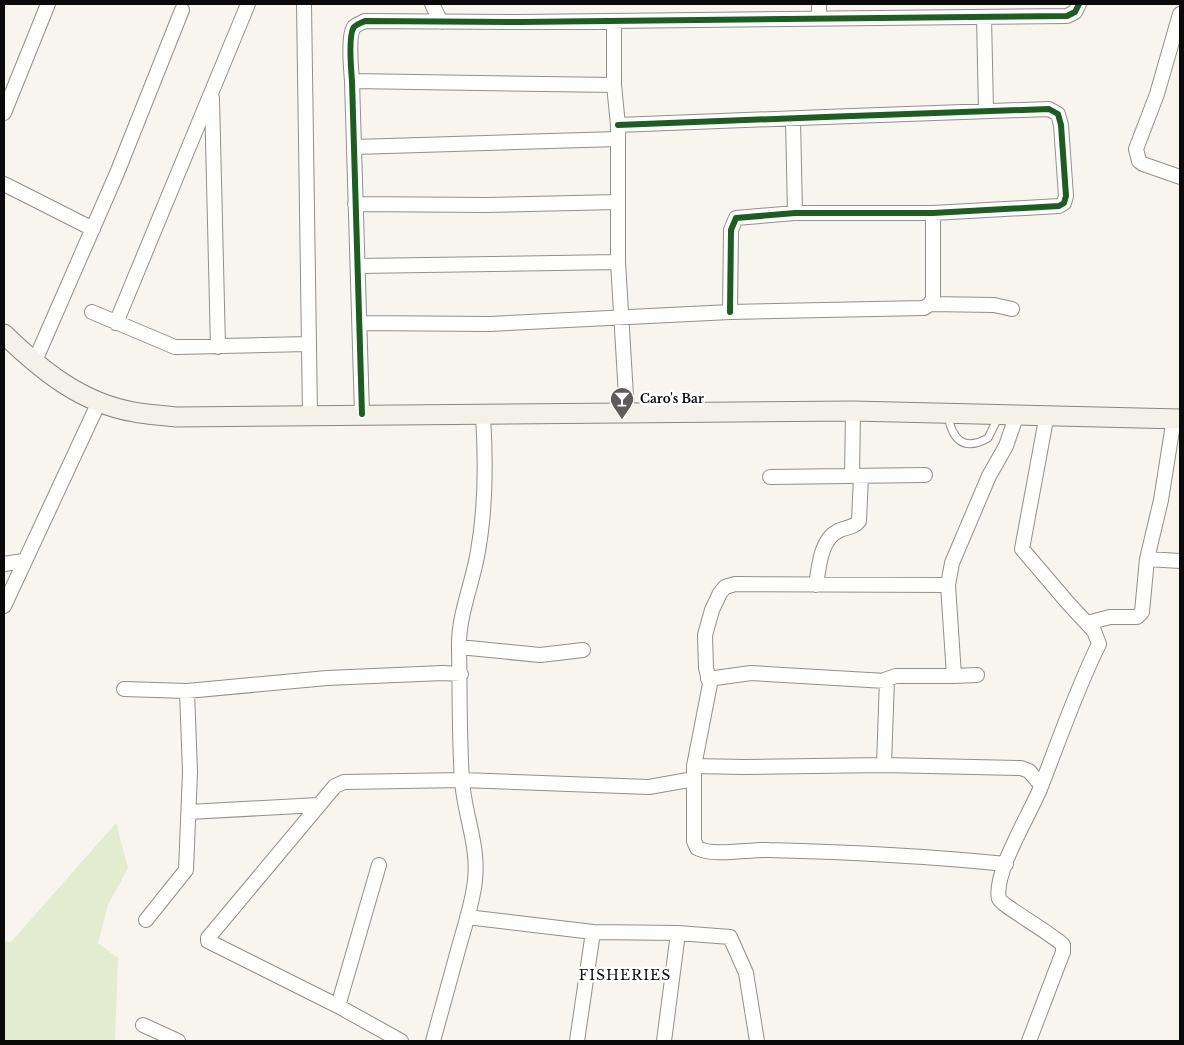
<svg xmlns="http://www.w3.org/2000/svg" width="1184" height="1045" font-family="'Libre Baskerville',serif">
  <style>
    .green { fill: #e4eccf }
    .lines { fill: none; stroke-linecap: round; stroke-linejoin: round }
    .service-casing { stroke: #91908d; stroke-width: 9 }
    .minor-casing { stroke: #91908d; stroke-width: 16 }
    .secondary-casing { stroke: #888683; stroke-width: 21 }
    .service { stroke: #fefefc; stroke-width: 7 }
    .minor { stroke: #fefefc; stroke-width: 14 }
    .secondary { stroke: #f4f1e8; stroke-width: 19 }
    .cycleway-casing { stroke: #fff; stroke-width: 9 }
    .cycleway { stroke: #1b5e20; stroke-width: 6 }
    .labels { text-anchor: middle; stroke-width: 5; stroke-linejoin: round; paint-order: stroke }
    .poi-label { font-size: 12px; font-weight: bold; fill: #0a0a0a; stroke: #fff; text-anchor: start }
    .neighbourhood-label { font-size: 14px; letter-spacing: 1px; fill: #0a0a0a; stroke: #fff }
  </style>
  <rect width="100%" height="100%" fill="#f8f5ee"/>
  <path class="green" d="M 116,823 L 128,868 L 108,905 L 98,943 L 118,958 L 115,1041 L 4,1041 L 4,941 L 11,942 Z"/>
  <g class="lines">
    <g class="service-casing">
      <path id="service" d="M 948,415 C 952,439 963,452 988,438 L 999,416"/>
    </g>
    <g class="minor-casing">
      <path id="minor" d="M 304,4 L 310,415
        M 432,4 L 441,22
        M 819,4 L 819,19
        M 1180,14 L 1157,94 L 1136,149 L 1139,161 L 1143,164 L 1180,177
        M 984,17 L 986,111
        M 614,21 L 614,85 L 618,125 L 618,262 L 627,413
        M 352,81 L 614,85
        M 212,98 L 218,347
        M 4,113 L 48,4
        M 793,119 L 795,213
        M 618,125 C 762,120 905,113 1049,109 L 1058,114 L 1061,125 L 1066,196 L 1064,203 L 1059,206 L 933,213 L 795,213 L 736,218 L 731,230 L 730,312
        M 355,147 L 618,139
        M 4,184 L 93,229
        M 355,204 L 486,205 L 617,202
        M 358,266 L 618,262
        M 930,304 L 994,305 L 1012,309
        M 92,312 L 175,347 L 308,344
        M 116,323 L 248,4
        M 360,323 L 490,324 L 730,312 L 924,308 L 930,304 L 933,298 L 933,213
        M 34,363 L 117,173 L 182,10
        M 362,414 L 352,81 C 351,69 348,35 354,27 C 357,24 361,23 365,21 L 519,22 L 1067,16 L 1075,12 L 1079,4
        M 852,476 L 853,411
        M 770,477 L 925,475
        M 1147,559 L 1180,561
        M 4,564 L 23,561
        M 816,585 C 819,568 820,540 838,531 C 845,527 854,528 859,521 L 861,476
        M 948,585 L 735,584 L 725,587 L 720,593 L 712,610 L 705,635 L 706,668 L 710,684 L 694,766 L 694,841 L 697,848 C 714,857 749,849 769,850 C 848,852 927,856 1006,864
        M 4,606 L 99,402
        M 1087,623 L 1110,617 L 1137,617 L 1142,612 L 1147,559 L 1161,500 L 1174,418
        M 459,647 L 540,655 L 583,650
        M 954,676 L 977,675
        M 708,679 L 751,673 L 886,681
        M 124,689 L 187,691 L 327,678 L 443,673 L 461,674
        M 884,765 L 1021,768 L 1029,771 L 1041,785
        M 694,766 L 744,767 L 884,765 L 887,679 L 896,676 L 954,676 L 948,585 L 952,563 L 989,476 L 1006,446 L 1017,414
        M 189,812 L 318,805
        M 467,917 L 593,932 L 577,1041
        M 146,920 L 186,870 L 190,772 L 187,691
        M 593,932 L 678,933
        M 338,1006 L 379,865
        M 143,1025 L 178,1041
        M 401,1041 L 338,1006 L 208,941 L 208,938 L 335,786 L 344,782 L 462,780 L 649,787 L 694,779
        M 433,1041 C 442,1008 451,975 460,943 C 466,922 473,901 475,880 C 479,845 464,814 462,780 C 459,735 460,692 459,648 C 458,615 473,583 478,551 C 486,506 486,462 483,416
        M 664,1041 L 678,933 L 730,937 L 746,973 L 757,1041
        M 1029,1041 L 1063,952 L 1063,945 C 1052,934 1000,904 999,899 C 993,873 1030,814 1040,789 C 1059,741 1076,690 1099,644 L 1094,631 L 1068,603 L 1022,549 L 1047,414"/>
    </g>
    <g class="secondary-casing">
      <path id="secondary" d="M 4,334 C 41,370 81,403 134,412 C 148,415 162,415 176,417 L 853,411 L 1180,419"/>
    </g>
    <use href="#service" class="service"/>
    <use href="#minor" class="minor"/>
    <use href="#secondary" class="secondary"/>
    <g class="cycleway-casing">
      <path id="cycleway" d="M 618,125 C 762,120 905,113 1049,109 L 1058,114 L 1061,125 L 1066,196 L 1064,203 L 1059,206 L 933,213 L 795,213 L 736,218 L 731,230 L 730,312
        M 362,414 L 352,81 C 351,69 348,35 354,27 C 357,24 361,23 365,21 L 519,22 L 1067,16 L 1075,12 L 1079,4"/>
    </g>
    <use href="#cycleway" class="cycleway"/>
  </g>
  <defs>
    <g id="bar-pin" transform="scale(1.25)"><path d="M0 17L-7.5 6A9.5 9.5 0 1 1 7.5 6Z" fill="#5d5c5a" stroke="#fff"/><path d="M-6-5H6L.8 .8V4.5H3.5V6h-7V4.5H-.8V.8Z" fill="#fff"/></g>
  </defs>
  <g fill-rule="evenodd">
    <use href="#bar-pin" x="622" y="399"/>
  </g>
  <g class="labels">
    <g class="poi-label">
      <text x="640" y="403">Caro's Bar</text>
    </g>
    <g class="neighbourhood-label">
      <text x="625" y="980">FISHERIES</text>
    </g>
  </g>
  <rect width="1184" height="1045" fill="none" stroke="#0a0a0a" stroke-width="10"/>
</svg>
